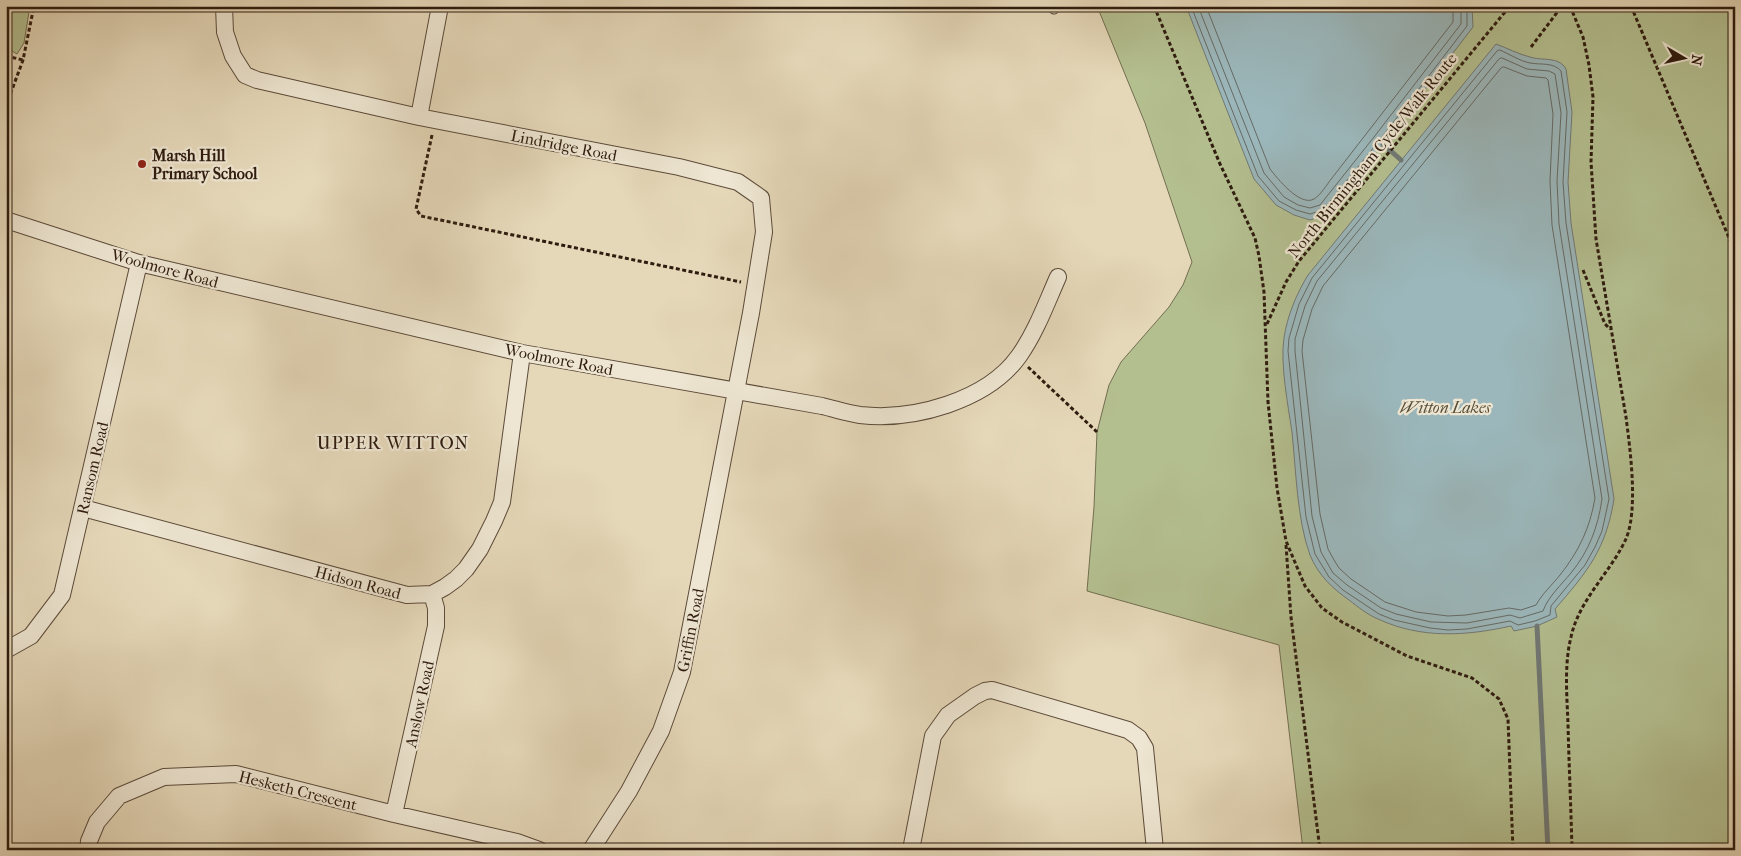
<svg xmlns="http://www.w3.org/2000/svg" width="1741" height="856" font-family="'IM FELL French Canon',serif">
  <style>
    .green { fill: #b4bf90; stroke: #726e50 }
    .water { fill: #9bb7bb; stroke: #707976 }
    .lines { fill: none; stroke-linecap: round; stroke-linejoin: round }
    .shore { stroke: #656a65; stroke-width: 1 }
    .stream { stroke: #707976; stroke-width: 5 }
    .service-casing { stroke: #5c4b3a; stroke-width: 11 }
    .minor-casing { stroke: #5c4b3a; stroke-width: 18 }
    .path { stroke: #2f1c0f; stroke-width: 3; stroke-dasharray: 4 2.5; stroke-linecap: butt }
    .service { stroke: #eee6d2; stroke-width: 9 }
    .minor { stroke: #eee6d2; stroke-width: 16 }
    .poi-dot { fill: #8f2418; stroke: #eee6d2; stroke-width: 2 }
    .labels { text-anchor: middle; stroke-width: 4.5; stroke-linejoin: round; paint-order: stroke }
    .street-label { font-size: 16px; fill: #2f1c0f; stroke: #eee6d2 }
    .poi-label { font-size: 16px; font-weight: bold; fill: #2f1c0f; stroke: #eee6d2; text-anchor: start }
    .park-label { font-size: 16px; font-style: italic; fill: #574d36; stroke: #eee6d2 }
    .neighbourhood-label { font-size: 18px; letter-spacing: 1px; fill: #2f1c0f; stroke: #eee6d2 }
  </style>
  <rect width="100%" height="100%" fill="#e5d8b9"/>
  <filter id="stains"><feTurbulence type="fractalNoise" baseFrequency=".004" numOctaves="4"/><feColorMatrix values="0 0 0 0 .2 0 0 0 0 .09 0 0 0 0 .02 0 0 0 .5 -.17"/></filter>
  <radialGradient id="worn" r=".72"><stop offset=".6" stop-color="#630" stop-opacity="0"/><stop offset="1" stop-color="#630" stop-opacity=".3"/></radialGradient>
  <path class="green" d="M 6,6 L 30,6 L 24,43 L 17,54 L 12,51 Z
    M 1097,6 L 1735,6 L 1735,850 L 1303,850 L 1279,645 L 1087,591 L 1094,507 L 1097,432 L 1109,385 L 1121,362 L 1169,307 L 1183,285 L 1192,262 L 1145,123 Z"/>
  <path class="water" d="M 1186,6 L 1472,6 L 1473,27 L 1383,144 L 1325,215 L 1310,220 L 1294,215 L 1276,205 L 1254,179 Z
    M 1496,44 C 1507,48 1518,54 1530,57 C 1541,61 1559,56 1566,69 L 1572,112 L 1568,182 L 1571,223 L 1614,499 C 1606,549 1588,571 1555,609 L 1557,617 L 1537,626 L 1514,631 L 1511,626 C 1466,636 1421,639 1378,619 C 1368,615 1358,607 1349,600 C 1333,589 1318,575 1310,555 C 1297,520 1296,470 1292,432 C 1288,405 1280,364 1284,338 C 1287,316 1297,293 1308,275 Z"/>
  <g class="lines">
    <path class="shore" d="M 1191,6 L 1258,176 L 1279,201 L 1296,210 L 1310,214 L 1323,210 L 1379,141 L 1467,26 L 1467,6
      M 1198,6 L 1264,173 L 1284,197 L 1298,205 L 1310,208 L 1320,205 L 1374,137 L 1461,24 L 1461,6
      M 1206,6 L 1270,169 C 1277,178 1300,207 1314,199 C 1321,195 1327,184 1332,178 L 1453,22 L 1453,6
      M 1500,50 C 1509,54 1520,61 1530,63 C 1541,65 1553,62 1561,71 L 1567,112 L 1563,182 L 1566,223 L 1609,499 L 1602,531 L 1595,547 L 1585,565 L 1551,606 L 1550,615 L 1535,621 L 1518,625 L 1510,621 L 1467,629 L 1448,630 L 1430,628 L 1394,620 L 1379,614 L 1343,590 L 1329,577 L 1315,554 L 1306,517 L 1288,351 L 1289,338 L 1299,304 L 1312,278 L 1497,51 Z
      M 1502,58 L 1527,69 L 1549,71 L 1555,74 L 1561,113 L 1557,181 L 1559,224 L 1602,499 C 1598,527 1589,551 1571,573 C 1561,585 1548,597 1543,611 L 1520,618 L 1510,615 L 1467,623 L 1431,622 L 1396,614 L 1381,608 L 1347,585 L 1333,573 L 1321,552 L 1312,516 L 1295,351 L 1295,339 L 1305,306 L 1317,281 L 1499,59 Z
      M 1504,67 L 1527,76 L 1546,78 L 1548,80 L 1553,114 L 1550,181 L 1552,225 L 1595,498 C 1590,528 1579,551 1560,575 C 1552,585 1542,594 1536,605 L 1521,610 L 1509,608 L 1466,615 L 1448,616 L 1416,612 L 1385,602 L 1351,579 L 1339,568 L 1334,560 L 1328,549 L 1320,514 L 1302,351 L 1303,340 L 1312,309 L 1323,286 L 1501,68 Z"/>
    <path class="stream" d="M 1383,144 L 1401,160
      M 1537,626 L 1548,850"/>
    <g class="service-casing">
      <path id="service" d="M 1053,6 L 1054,9"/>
    </g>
    <g class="minor-casing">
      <path id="minor" d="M 224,6 L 225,32 L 233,56 L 245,75 L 257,80 L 419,117 L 679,167 L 738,182 L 761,198 L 764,232 L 751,313 L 682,672 L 661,731 L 629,791 L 591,850
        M 419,117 L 440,6
        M 6,220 L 139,263 L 522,353 L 822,406 C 835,409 847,413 860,415 C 913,421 987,401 1019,356 C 1036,332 1046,304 1058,277
        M 83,508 L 407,595 L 432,594 L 445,587 L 456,579 L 466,569 L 480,549 L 494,521 L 502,502 L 522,353
        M 6,650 L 31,636 L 62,595 L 139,263
        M 394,814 L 436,626 L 436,608 L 432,594
        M 88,850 L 89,841 L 97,822 L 119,796 L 164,777 L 236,774 L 394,814 L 517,842 L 539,850
        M 911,850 L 933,736 L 948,715 L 975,696 L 985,691 L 992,690 L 1128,730 L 1139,738 L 1145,748 L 1155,850"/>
    </g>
    <path class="path" d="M 1154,6 L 1220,164 L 1255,238 L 1259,256 L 1264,292 L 1268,402 L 1277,488 L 1286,541 L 1305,586 L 1322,608 L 1342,622 L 1407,656 L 1472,678 L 1499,699 L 1508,719 L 1513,850
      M 1570,6 L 1583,37 L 1589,65 L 1593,97 L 1591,162 L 1596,239 L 1626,417 C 1630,449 1639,512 1625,541 C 1609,574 1579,600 1571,637 C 1564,665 1567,696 1568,724 C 1569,766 1571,808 1572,850
      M 1631,6 L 1735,252
      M 1531,47 L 1562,6
      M 6,56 L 23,60
      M 6,106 L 23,60 L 34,6
      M 432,135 L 416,209 L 421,216 L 741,282
      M 1583,270 L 1605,324 L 1610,329
      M 1267,324 L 1286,282 L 1299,261 L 1510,6
      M 1028,367 L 1097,432
      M 1286,545 L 1291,617 L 1320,850"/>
    <use href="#service" class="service"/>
    <use href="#minor" class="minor"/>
  </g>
  <circle class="poi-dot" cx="142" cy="164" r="5"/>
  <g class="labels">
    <g class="street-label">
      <text transform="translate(564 145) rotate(11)" y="6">Lindridge Road</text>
      <text transform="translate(1372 155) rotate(-51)" y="6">North Birmingham Cycle/Walk Route</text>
      <text transform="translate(165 268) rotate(15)" y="6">Woolmore Road</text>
      <text transform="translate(559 359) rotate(11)" y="6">Woolmore Road</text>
      <text transform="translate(92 468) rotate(-77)" y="6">Ransom Road</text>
      <text transform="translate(358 582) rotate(15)" y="6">Hidson Road</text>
      <text transform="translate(690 630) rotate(-79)" y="6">Griffin Road</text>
      <text transform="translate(419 704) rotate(-78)" y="6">Anslow Road</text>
      <text transform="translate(298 790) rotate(14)" y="6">Hesketh Crescent</text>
    </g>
    <g class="poi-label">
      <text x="152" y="161">Marsh Hill<tspan x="152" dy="18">Primary School</tspan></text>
    </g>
    <g class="park-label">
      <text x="1445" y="413">Witton Lakes</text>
    </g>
    <g class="neighbourhood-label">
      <text x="393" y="449">UPPER WITTON</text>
    </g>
  </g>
  <rect width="1741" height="856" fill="none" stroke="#e5d8b9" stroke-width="25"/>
  <rect x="8" y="8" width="1726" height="841" fill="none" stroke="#2f1c0f" stroke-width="2.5"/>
  <rect x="12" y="12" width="1716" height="831" fill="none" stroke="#2f1c0f"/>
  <g transform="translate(1684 58) rotate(99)" stroke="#eee6d2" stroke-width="4" paint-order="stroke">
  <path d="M0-4L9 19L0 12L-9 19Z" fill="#2f1c0f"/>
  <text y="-8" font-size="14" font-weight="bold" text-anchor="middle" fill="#2f1c0f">N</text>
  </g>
  <rect width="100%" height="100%" filter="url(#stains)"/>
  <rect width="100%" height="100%" fill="url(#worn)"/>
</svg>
